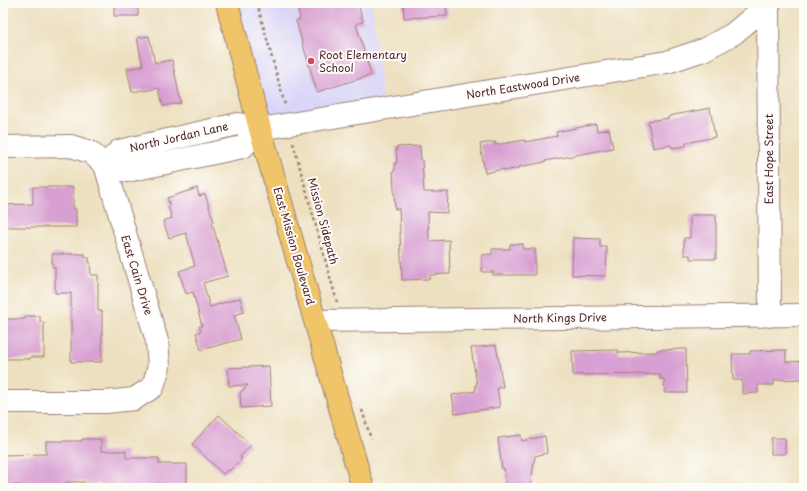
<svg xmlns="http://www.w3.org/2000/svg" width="807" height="491" font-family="'Playpen Sans',sans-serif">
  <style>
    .built { fill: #dad6f7 }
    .building { fill: #d89fd2 }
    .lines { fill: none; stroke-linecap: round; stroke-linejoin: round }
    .minor-casing { stroke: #9c8076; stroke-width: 24 }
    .major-casing { stroke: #9c8076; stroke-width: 24 }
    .path { stroke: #9c8076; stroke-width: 2.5; stroke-dasharray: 3 3; stroke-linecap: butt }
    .minor { stroke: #fff; stroke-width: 22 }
    .major { stroke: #f0c469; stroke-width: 22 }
    .poi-dot { fill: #d1495b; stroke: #fdfcf7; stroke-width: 1.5 }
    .labels { text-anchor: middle; stroke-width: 4; stroke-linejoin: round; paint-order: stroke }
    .poi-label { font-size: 11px; fill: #4a1f2b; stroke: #fdfcf7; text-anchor: start }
    .street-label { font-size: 11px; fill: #4a1f2b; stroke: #fdfcf7 }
  </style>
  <rect width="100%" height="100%" fill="#fdfcf7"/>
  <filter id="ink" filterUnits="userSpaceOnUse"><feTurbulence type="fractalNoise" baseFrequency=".025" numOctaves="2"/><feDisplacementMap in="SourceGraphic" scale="8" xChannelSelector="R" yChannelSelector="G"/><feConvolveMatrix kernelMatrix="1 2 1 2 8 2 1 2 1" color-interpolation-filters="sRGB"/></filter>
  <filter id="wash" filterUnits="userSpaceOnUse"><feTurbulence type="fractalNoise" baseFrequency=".012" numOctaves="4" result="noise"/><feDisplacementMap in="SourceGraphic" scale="16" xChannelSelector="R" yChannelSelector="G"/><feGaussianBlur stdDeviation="0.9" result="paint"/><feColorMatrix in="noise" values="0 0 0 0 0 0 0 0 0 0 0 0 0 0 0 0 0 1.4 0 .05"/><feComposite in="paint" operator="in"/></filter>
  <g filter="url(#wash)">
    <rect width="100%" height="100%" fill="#ede0c0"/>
    <path class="built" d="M 227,3 L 372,3 L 383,109 L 260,129 Z"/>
    <g id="blocks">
      <path class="building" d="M 114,3 L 138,3 L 138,16 L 114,16 Z
        M 296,3 L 358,3 L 363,22 L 356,24 L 371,75 L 317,92 L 296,21 L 300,19 Z
        M 403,3 L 446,3 L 447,16 L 404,18 Z
        M 149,36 L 155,63 L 172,60 L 181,103 L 163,106 L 159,88 L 145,91 L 144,90 L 132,92 L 127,69 L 143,66 L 137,38 Z
        M 710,108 L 715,137 L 686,143 L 686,146 L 672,148 L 671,145 L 653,148 L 648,121 L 669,118 L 669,116 Z
        M 596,124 L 597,131 L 609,129 L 613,148 L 545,161 L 545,162 L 519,167 L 519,168 L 504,171 L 504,169 L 485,173 L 480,144 L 495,142 L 495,145 L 525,140 L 525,142 L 557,136 L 556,132 Z
        M 420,146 L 421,160 L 422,160 L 424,192 L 448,192 L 447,213 L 428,212 L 429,241 L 449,240 L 450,274 L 430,275 L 430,279 L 402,280 L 399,209 L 395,209 L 393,171 L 395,170 L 395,163 L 397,163 L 396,147 Z
        M 33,187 L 73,187 L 73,209 L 76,209 L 76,227 L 3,227 L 3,205 L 33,204 Z
        M 197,188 L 199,196 L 205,194 L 214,222 L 212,223 L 228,276 L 203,283 L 210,307 L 240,298 L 244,312 L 234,315 L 241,339 L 201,350 L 196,333 L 201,331 L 199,326 L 202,326 L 193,292 L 186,294 L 179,271 L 195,266 L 186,233 L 169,238 L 163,221 L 172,218 L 168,206 L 170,206 L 167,198 Z
        M 690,215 L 716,215 L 716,259 L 690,259 L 690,255 L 684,255 L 684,238 L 690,238 Z
        M 573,238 L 600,239 L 600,247 L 607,247 L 606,276 L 572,275 Z
        M 510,244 L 523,244 L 523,249 L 535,249 L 535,275 L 493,275 L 493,272 L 482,272 L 482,255 L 492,254 L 492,249 L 510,249 Z
        M 52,254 L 85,254 L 85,257 L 89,257 L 89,262 L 90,262 L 91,275 L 98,275 L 98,311 L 102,311 L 102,362 L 71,362 L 71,293 L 55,293 L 55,267 L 52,267 Z
        M 26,316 L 40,316 L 40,322 L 44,322 L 44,357 L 30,357 L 30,359 L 3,359 L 3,328 L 6,328 L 6,319 L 25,319 Z
        M 496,345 L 503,387 L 497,388 L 500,407 L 455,414 L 452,395 L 476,391 L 475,385 L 477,385 L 471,348 Z
        M 686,349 L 687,393 L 665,393 L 664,379 L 660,379 L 660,374 L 573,375 L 572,351 L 618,350 L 618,353 L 657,352 L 657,350 Z
        M 786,350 L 786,362 L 804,361 L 804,379 L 774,380 L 774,385 L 758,385 L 758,393 L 742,394 L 742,380 L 733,380 L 732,354 L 750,354 L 750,351 Z
        M 269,366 L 271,406 L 241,408 L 240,393 L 248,385 L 229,386 L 228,368 Z
        M 219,415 L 251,445 L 240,457 L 242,458 L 230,470 L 227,471 L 223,474 L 192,444 Z
        M 521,435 L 522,441 L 545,436 L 547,453 L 535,456 L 530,488 L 507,488 L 504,468 L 502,469 L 498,438 Z
        M 771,438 L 785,438 L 785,454 L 771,454 Z
        M 82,439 L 101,439 L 101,451 L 126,451 L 126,458 L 159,458 L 159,464 L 187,464 L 187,488 L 101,488 L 100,484 L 86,484 L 84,482 L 66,482 L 66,486 L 19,487 L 19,485 L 3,485 L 3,455 L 46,454 L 46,441 L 82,441 Z"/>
    </g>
  </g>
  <g filter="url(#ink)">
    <use href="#blocks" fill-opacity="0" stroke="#9c8076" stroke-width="1"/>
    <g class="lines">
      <g class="minor-casing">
        <path id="minor" d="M 768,3 L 770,316
          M 3,147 L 71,146 L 90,152 L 105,165 L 127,171 L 243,147 L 260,129
          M 105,165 L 119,151 L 238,124 L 260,129 L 667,62 L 703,50 L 733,34 L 770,3
          M 316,321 L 804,315
          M 3,402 L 106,402 L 134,399 L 153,387 L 159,366 L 157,341 L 105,165"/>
      </g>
      <g class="major-casing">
        <path id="major" d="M 227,3 L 260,129 L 363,488"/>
      </g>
      <path class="path" d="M 257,3 L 285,105
        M 293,143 L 337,302
        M 362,410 L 371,439"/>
      <use href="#minor" class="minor"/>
      <use href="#major" class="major"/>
    </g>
  </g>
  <circle class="poi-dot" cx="311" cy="61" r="4"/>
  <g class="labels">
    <g class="poi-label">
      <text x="319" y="59">Root Elementary<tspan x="319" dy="13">School</tspan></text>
    </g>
    <g class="street-label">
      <text transform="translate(523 86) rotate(-9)" y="4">North Eastwood Drive</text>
      <text transform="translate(179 137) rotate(-13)" y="4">North Jordan Lane</text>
      <text transform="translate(769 159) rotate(-90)" y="4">East Hope Street</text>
      <text transform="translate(323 221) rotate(75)" y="4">Mission Sidepath</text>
      <text transform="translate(294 246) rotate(74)" y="4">East Mission Boulevard</text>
      <text transform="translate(137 275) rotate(73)" y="4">East Cain Drive</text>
      <text transform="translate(560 318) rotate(-1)" y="4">North Kings Drive</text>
    </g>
  </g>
  <rect width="807" height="491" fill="none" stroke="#fdfcf7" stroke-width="16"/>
</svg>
